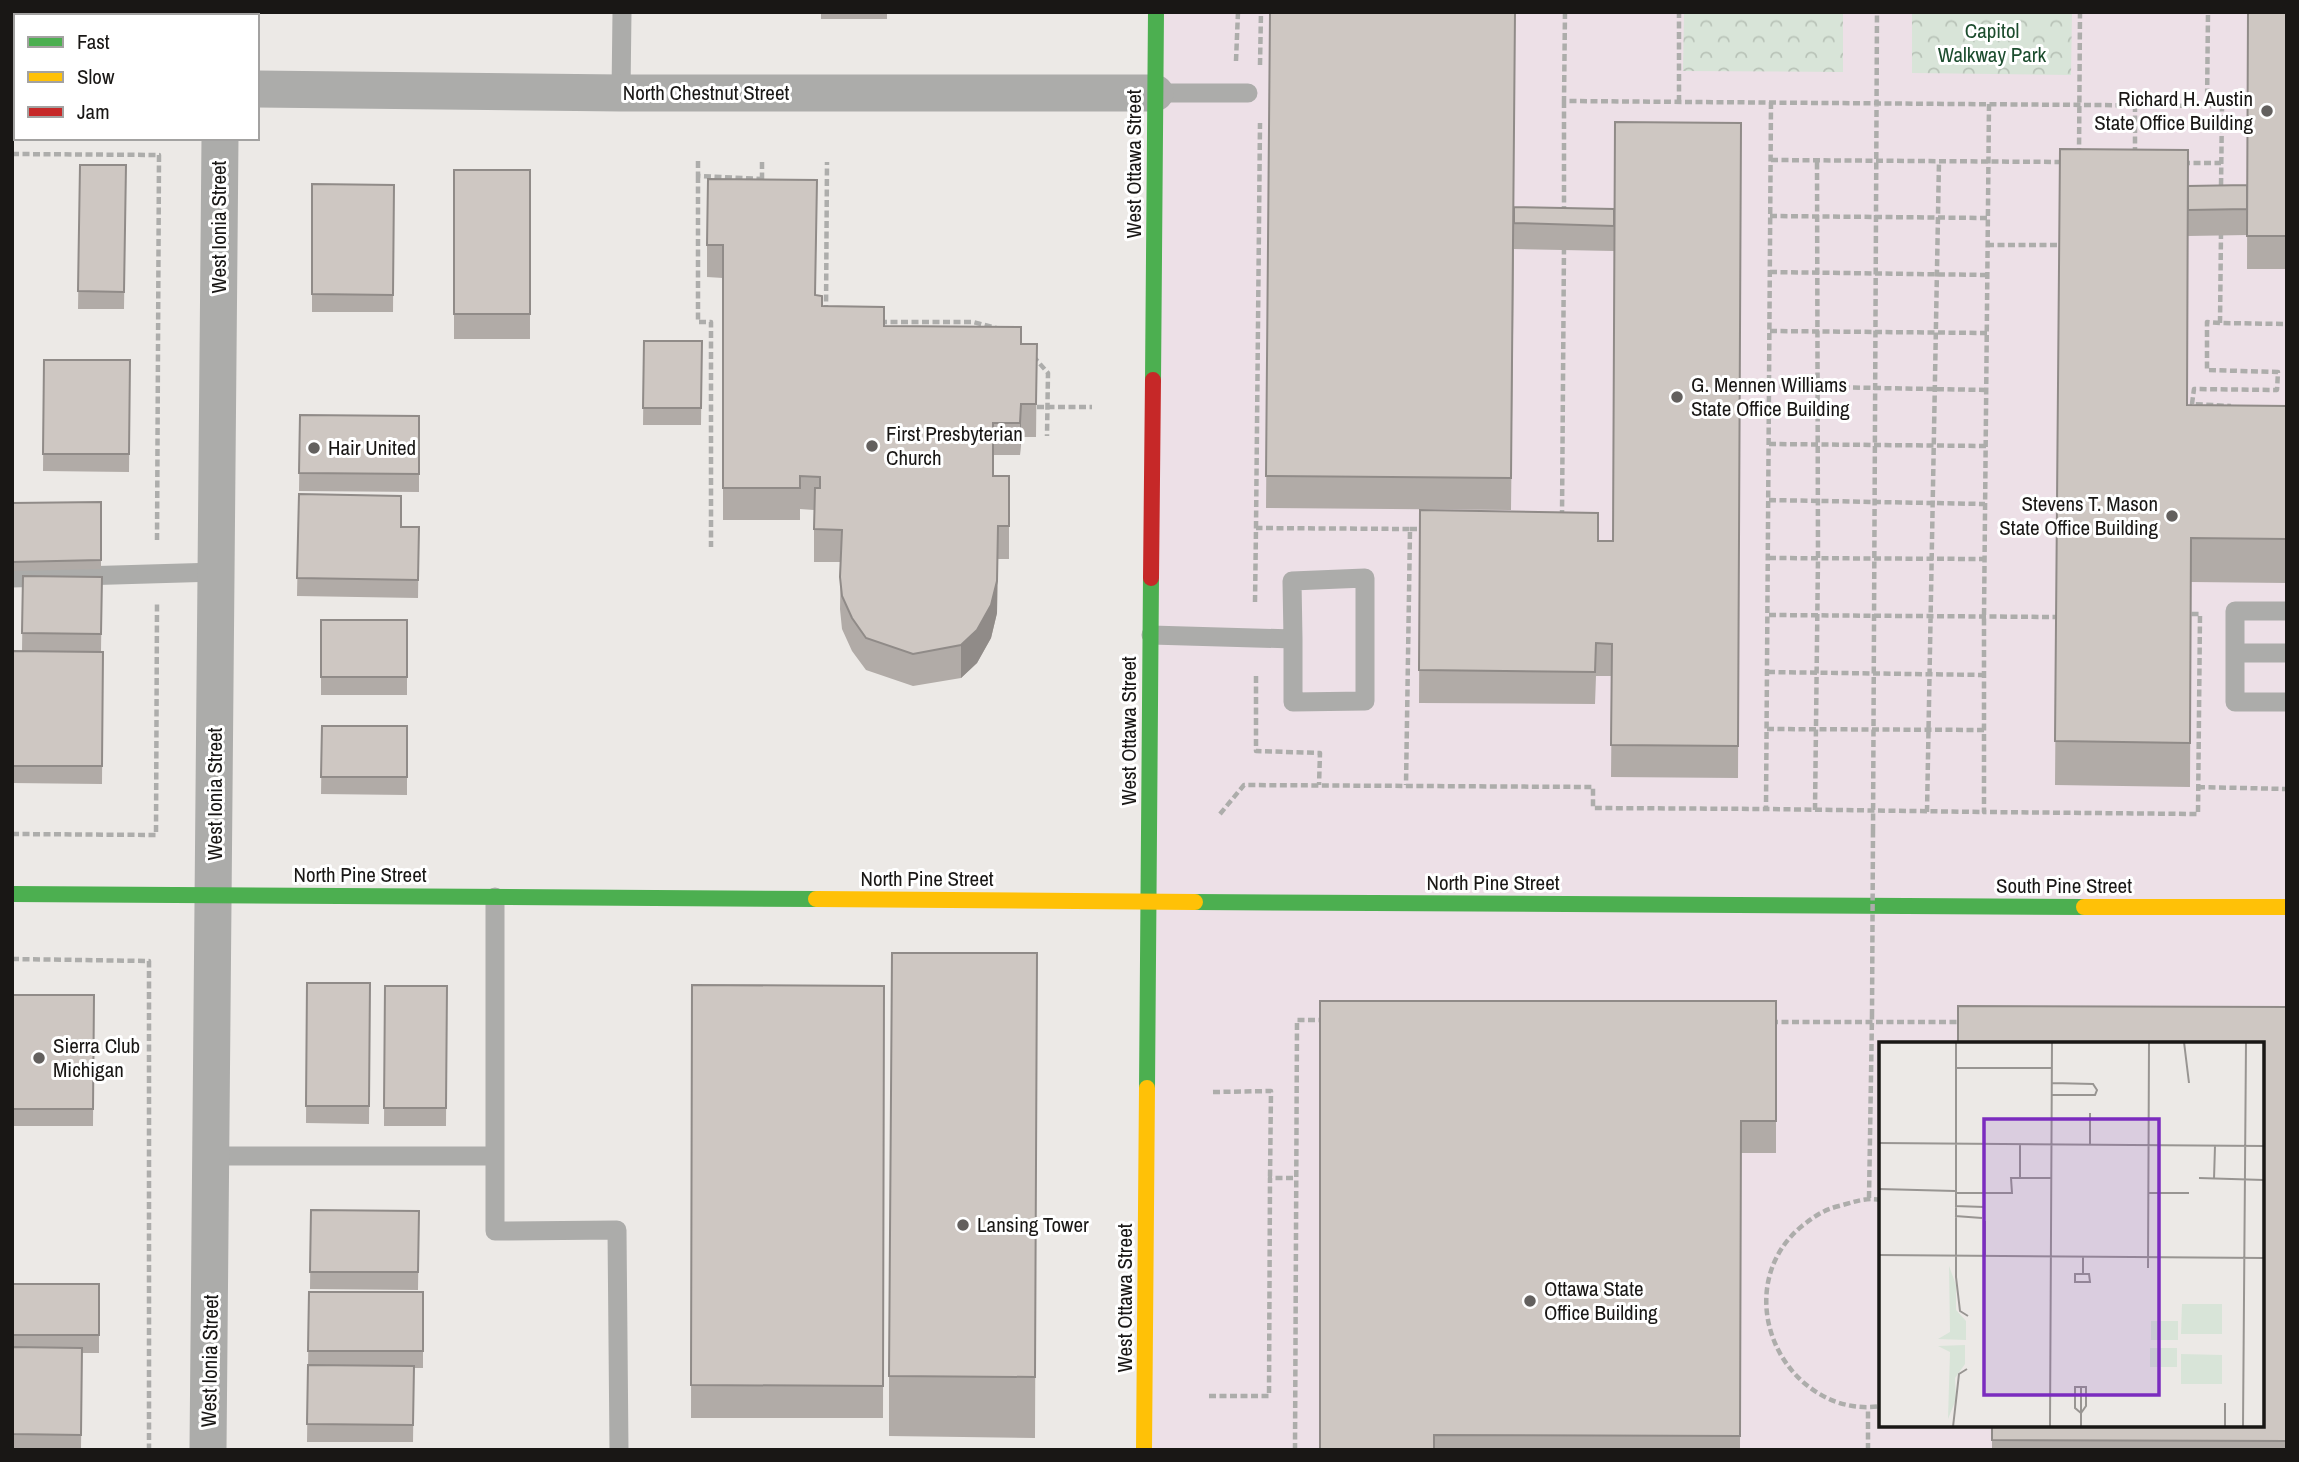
<svg xmlns="http://www.w3.org/2000/svg" width="2299" height="1462" font-family="'Archivo Narrow',sans-serif">
  <style>
    .commercial { fill: #ede0e7; fill-rule: evenodd }
    .park { fill: url(#park-crowns) }
    .lines { fill: none; stroke-linecap: round; stroke-linejoin: round }
    .path { stroke: #adadab; stroke-width: 4.5; stroke-dasharray: 7 3.5; stroke-linecap: butt }
    .lane { stroke: #acacaa; stroke-width: 19 }
    .street { stroke: #acacaa; stroke-width: 37 }
    .fast { stroke: #4caf50; stroke-width: 16 }
    .slow { stroke: #ffc107; stroke-width: 16 }
    .jam { stroke: #c62828; stroke-width: 16 }
    .path-bridge { stroke: #adadab; stroke-width: 4.5; stroke-dasharray: 7 3.5; stroke-linecap: butt }
    .wall { fill: #b1aba7 }
    .shaded-wall { fill: #908b88 }
    .building { fill: #cec7c2; stroke: #908b88; stroke-width: 2 }
    .poi-dot { fill: #63605e; stroke: #fff; stroke-width: 2.5 }
    .labels { text-anchor: middle; stroke-width: 6; stroke-linejoin: round; paint-order: stroke }
    .park-label { font-size: 21px; fill: #1c4d2e; stroke: #fff }
    .street-label { font-size: 21px; fill: #191715; stroke: #fff }
    .poi-label { font-size: 21px; fill: #191715; stroke: #fff; text-anchor: start }
    .inset-road { fill: none; stroke: #989592; stroke-width: 2 }
    .view { fill: #7b2cbf; fill-opacity: 0.15; stroke: #7b2cbf; stroke-width: 3.5 }
    .inset-edge { fill: none; stroke: #191715; stroke-width: 3.5 }
  </style>
  <defs>
    <pattern id="park-crowns" width="20" height="18" patternUnits="userSpaceOnUse" patternTransform="scale(1.75)"><rect width="20" height="18" fill="#d8e4d8"/><path d="M2 6a3 3 0 1 1 6 0M12 15a3 3 0 1 1 6 0" fill="none" stroke="#b9c3b8"/></pattern>
  </defs>
  <rect width="100%" height="100%" fill="#ece9e6"/>
  <path class="commercial" d="M 1161,12 L 2287,12 L 2287,1450 L 1146,1450 ZM 1881,1044 L 2262,1044 L 2262,1425 L 1881,1425 Z"/>
  <path class="park" d="M 1684,12 L 1843,12 L 1843,72 L 1683,71 Z
    M 1912,12 L 2072,12 L 2071,75 L 1912,73 Z"/>
  <g class="lines">
    <path class="path" d="M 1565,12 L 1564,101 L 2222,106 L 2221,188
      M 158,16 L 158,12
      M 12,27 L 16,27
      M 1236,61 L 1238,12
      M 1260,65 L 1261,12
      M 1564,101 L 1564,213
      M 1679,102 L 1679,12
      M 1771,102 L 1766,809 L 1984,812
      M 1989,104 L 1984,617 L 1984,812 L 2198,814 L 2200,614 L 2190,614
      M 2135,105 L 2135,153
      M 2207,106 L 2208,12
      M 12,154 L 159,155 L 157,543
      M 2079,155 L 2080,12
      M 1771,160 L 2063,162
      M 698,161 L 698,176 L 762,179
      M 762,162 L 762,180
      M 2183,163 L 2221,163
      M 698,176 L 698,322 L 711,322 L 711,547
      M 1770,216 L 1988,218
      M 2221,232 L 2220,323 L 2287,324
      M 1987,245 L 2059,245
      M 1770,272 L 1987,275
      M 826,312 L 827,162
      M 880,322 L 973,322 L 1000,329
      M 2220,323 L 2207,322 L 2207,370 L 2278,372 L 2277,390 L 2194,389 L 2192,404 L 2231,406
      M 1770,331 L 1987,333
      M 1033,356 L 1048,373 L 1047,436
      M 1769,386 L 1986,390
      M 1037,407 L 1092,407
      M 1769,444 L 1986,446
      M 1769,500 L 1985,504
      M 1562,517 L 1564,246
      M 1256,528 L 1260,123
      M 1410,529 L 1423,529
      M 1769,558 L 1984,559
      M 1255,602 L 1256,528 L 1410,529 L 1406,785
      M 1769,615 L 2056,617
      M 1768,672 L 1984,675
      M 1256,676 L 1256,751 L 1320,753 L 1319,785
      M 1767,729 L 1984,730
      M 2198,787 L 2287,789
      M 1815,810 L 1818,558 L 1817,160
      M 1927,812 L 1939,161
      M 1220,814 L 1244,785 L 1593,787 L 1593,808 L 1766,809
      M 1873,831 L 1877,12
      M 12,834 L 156,835 L 157,604
      M 12,959 L 149,961 L 149,1450
      M 1771,1022 L 1962,1022
      M 1213,1092 L 1271,1091 L 1270,1178
      M 1869,1198 L 1872,1016
      M 1881,1200 C 1866,1197 1854,1202 1839,1206 C 1823,1210 1815,1216 1802,1226 C 1742,1275 1762,1368 1829,1399 C 1844,1406 1864,1409 1881,1406
      M 1209,1396 L 1269,1396 L 1270,1178 L 1296,1178
      M 1295,1450 L 1297,1020 L 1325,1020
      M 1868,1450 L 1868,1409"/>
    <path class="lane" d="M 621,93 L 622,12
      M 1155,93 L 1248,93
      M 12,578 L 217,572
      M 2287,611 L 2235,611 L 2235,702 L 2287,702
      M 1151,635 L 1293,639 L 1293,702 L 1365,701 L 1365,578 L 1292,581 L 1293,639
      M 2235,653 L 2287,653
      M 495,897 L 495,1231 L 617,1230 L 619,1450
      M 212,1156 L 495,1156"/>
    <path class="street" d="M 221,16 L 221,12
      M 12,89 L 16,89
      M 257,89 L 621,93 L 1155,93
      M 208,1450 L 220,138"/>
    <path class="fast" d="M 1153,380 L 1156,12
      M 12,894 L 816,899
      M 1195,902 L 2084,907
      M 1147,1088 L 1151,578"/>
    <path class="slow" d="M 816,899 L 1195,902
      M 2084,907 L 2287,907
      M 1144,1450 L 1147,1088"/>
    <path class="jam" d="M 1151,578 L 1153,380"/>
    <path class="path-bridge" d="M 1872,1016 L 1873,831"/>
  </g>
  <path class="wall" d="M 821,12 L 887,12 L 887,19 L 821,19 Z
    M 1270,12 L 1514,207 L 1614,209 L 1741,123 L 1738,778 L 1611,777 L 1612,676 L 1596,676 L 1595,704 L 1419,703 L 1420,510 L 1598,541 L 1613,541 L 1614,251 L 1514,249 L 1511,510 L 1266,508 Z
    M 2248,12 L 2287,12 L 2287,269 L 2247,269 Z
    M 2060,149 L 2188,186 L 2247,185 L 2247,235 L 2188,236 L 2187,405 L 2287,406 L 2287,583 L 2191,582 L 2190,787 L 2055,785 Z
    M 80,165 L 126,165 L 124,309 L 78,309 Z
    M 454,170 L 530,170 L 530,339 L 454,339 Z
    M 312,184 L 394,185 L 393,312 L 312,312 Z
    M 817,213 L 815,295 L 822,306 L 884,326 L 1021,344 L 1037,344 L 1036,437 L 1021,437 L 1020,455 L 993,455 L 993,476 L 1009,476 L 1009,559 L 998,559 L 997,613 L 991,638 L 977,663 L 961,678 L 913,686 L 866,670 L 852,651 L 842,629 L 840,609 L 841,562 L 814,562 L 814,510 L 800,509 L 800,520 L 723,520 L 723,278 L 707,277 L 707,245 Z
    M 644,341 L 702,341 L 701,425 L 643,425 Z
    M 44,360 L 130,360 L 129,472 L 43,471 Z
    M 300,415 L 419,416 L 419,492 L 299,491 Z
    M 299,494 L 401,527 L 419,527 L 418,598 L 297,596 Z
    M 101,502 L 101,569 L 12,571 L 12,503 Z
    M 23,576 L 102,577 L 101,651 L 22,651 Z
    M 321,620 L 407,620 L 407,695 L 321,695 Z
    M 12,651 L 103,652 L 102,784 L 12,783 Z
    M 322,726 L 407,726 L 407,795 L 321,794 Z
    M 1037,953 L 1035,1438 L 889,1436 L 889,1376 Z
    M 307,983 L 370,983 L 369,1124 L 306,1123 Z
    M 692,985 L 884,986 L 883,1418 L 691,1418 Z
    M 385,986 L 447,986 L 446,1126 L 384,1126 Z
    M 12,995 L 94,995 L 93,1126 L 12,1126 Z
    M 1776,1001 L 1776,1153 L 1741,1153 L 1740,1450 L 1320,1450 Z
    M 2287,1007 L 2287,1450 L 1992,1450 L 1992,1425 Z
    M 311,1210 L 419,1211 L 418,1290 L 310,1289 Z
    M 12,1284 L 99,1284 L 99,1353 L 82,1353 L 81,1450 L 12,1450 Z
    M 309,1292 L 423,1292 L 423,1368 L 414,1368 L 413,1442 L 307,1442 Z"/>
  <path class="shaded-wall" d="M 1021,404 L 1021,437 L 1020,455 L 1020,423 Z
    M 998,526 L 997,613 L 991,638 L 977,663 L 961,678 L 961,645 Z"/>
  <path class="building" d="M 1270,12 L 1515,12 L 1511,478 L 1266,476 Z
    M 2248,12 L 2287,12 L 2287,236 L 2247,236 Z
    M 1615,122 L 1741,123 L 1738,746 L 1611,745 L 1612,644 L 1596,643 L 1595,672 L 1419,670 L 1420,510 L 1598,513 L 1598,541 L 1613,541 Z
    M 2060,149 L 2188,150 L 2187,405 L 2287,406 L 2287,539 L 2191,538 L 2190,743 L 2055,741 Z
    M 80,165 L 126,165 L 124,292 L 78,291 Z
    M 454,170 L 530,170 L 530,314 L 454,314 Z
    M 708,179 L 817,180 L 815,295 L 822,296 L 822,306 L 884,307 L 884,326 L 1021,327 L 1021,344 L 1037,344 L 1036,404 L 1021,404 L 1020,423 L 993,423 L 993,476 L 1009,476 L 1009,526 L 998,526 L 997,581 L 991,605 L 977,630 L 961,645 L 913,654 L 866,638 L 852,618 L 842,596 L 840,577 L 842,530 L 814,529 L 815,488 L 820,488 L 820,477 L 800,476 L 800,488 L 723,488 L 723,245 L 707,245 Z
    M 312,184 L 394,185 L 393,295 L 312,294 Z
    M 2247,185 L 2247,209 L 2188,210 L 2188,186 Z
    M 1514,207 L 1614,209 L 1614,226 L 1514,223 Z
    M 644,341 L 702,341 L 701,408 L 643,408 Z
    M 44,360 L 130,360 L 129,454 L 43,454 Z
    M 300,415 L 419,416 L 419,474 L 299,473 Z
    M 299,494 L 401,496 L 401,527 L 419,527 L 418,580 L 297,578 Z
    M 101,502 L 101,560 L 12,562 L 12,503 Z
    M 23,576 L 102,577 L 101,634 L 22,633 Z
    M 321,620 L 407,620 L 407,677 L 321,677 Z
    M 12,651 L 103,652 L 102,766 L 12,766 Z
    M 322,726 L 407,726 L 407,777 L 321,777 Z
    M 892,953 L 1037,953 L 1035,1377 L 889,1376 Z
    M 307,983 L 370,983 L 369,1106 L 306,1106 Z
    M 692,985 L 884,986 L 883,1386 L 691,1385 Z
    M 385,986 L 447,986 L 446,1108 L 384,1108 Z
    M 12,995 L 94,995 L 93,1109 L 12,1109 Z
    M 1320,1001 L 1776,1001 L 1776,1121 L 1741,1121 L 1740,1436 L 1434,1435 L 1434,1450 L 1320,1450 Z
    M 1958,1006 L 2287,1007 L 2287,1441 L 1992,1440 L 1992,1425 L 2262,1425 L 2262,1044 L 1958,1044 Z
    M 311,1210 L 419,1211 L 418,1272 L 310,1272 Z
    M 12,1284 L 99,1284 L 99,1335 L 12,1335 Z
    M 309,1292 L 423,1292 L 423,1351 L 308,1351 Z
    M 12,1347 L 82,1348 L 81,1435 L 12,1434 Z
    M 308,1365 L 414,1366 L 413,1425 L 307,1424 Z"/>
  <g class="poi-dot">
    <circle cx="2267" cy="111" r="7"/>
    <circle cx="1677" cy="397" r="7"/>
    <circle cx="872" cy="446" r="7"/>
    <circle cx="314" cy="448" r="7"/>
    <circle cx="2172" cy="516" r="7"/>
    <circle cx="39" cy="1058" r="7"/>
    <circle cx="963" cy="1225" r="7"/>
    <circle cx="1530" cy="1301" r="7"/>
  </g>
  <g class="labels">
    <g class="park-label">
      <text x="1992" y="38">Capitol<tspan x="1992" dy="24">Walkway Park</tspan></text>
    </g>
    <g class="street-label">
      <text x="706" y="100">North Chestnut Street</text>
      <text transform="translate(1134 164) rotate(-90)" y="7">West Ottawa Street</text>
      <text transform="translate(219 227) rotate(-90)" y="7">West Ionia Street</text>
      <text transform="translate(1129 731) rotate(-90)" y="7">West Ottawa Street</text>
      <text transform="translate(215 794) rotate(-90)" y="7">West Ionia Street</text>
      <text x="360" y="882">North Pine Street</text>
      <text x="927" y="886">North Pine Street</text>
      <text x="1493" y="890">North Pine Street</text>
      <text x="2064" y="893">South Pine Street</text>
      <text transform="translate(1125 1298) rotate(-90)" y="7">West Ottawa Street</text>
      <text transform="translate(210 1361) rotate(-89)" y="7">West Ionia Street</text>
    </g>
    <g class="poi-label">
      <text x="2253" y="106" text-anchor="end">Richard H. Austin<tspan x="2253" dy="24">State Office Building</tspan></text>
      <text x="1691" y="392">G. Mennen Williams<tspan x="1691" dy="24">State Office Building</tspan></text>
      <text x="886" y="441">First Presbyterian<tspan x="886" dy="24">Church</tspan></text>
      <text x="328" y="455">Hair United</text>
      <text x="2158" y="511" text-anchor="end">Stevens T. Mason<tspan x="2158" dy="24">State Office Building</tspan></text>
      <text x="53" y="1053">Sierra Club<tspan x="53" dy="24">Michigan</tspan></text>
      <text x="977" y="1232">Lansing Tower</text>
      <text x="1544" y="1296">Ottawa State<tspan x="1544" dy="24">Office Building</tspan></text>
    </g>
  </g>
  <g transform="translate(1879 1042)">
    <rect width="385" height="385" fill="#ece9e6"/>
    <path d="M 70,224 L 77,243 L 77,268 L 87,279 L 87,298 L 59,297 L 71,290 ZM 86,303 L 86,322 L 76,336 L 77,357 L 69,377 L 71,310 L 59,304 Z" fill="#d8e4d8"/>
    <path d="M 303,262 L 343,262 L 343,292 L 302,292 ZM 272,279 L 299,279 L 299,298 L 272,298 ZM 271,306 L 298,306 L 298,325 L 271,325 ZM 302,312 L 343,313 L 343,342 L 302,342 Z" fill="#d8e4d8"/>
    <path class="inset-road" d="M 77,0 L 77,235 L 81,269 L 89,274M 305,0 L 310,41M 77,26 L 173,26M 173,53 L 216,53 L 218,48 L 214,42 L 173,41M 211,71 L 211,103M 0,101 L 385,104M 141,102 L 141,136M 320,136 L 385,138M 335,137 L 336,104M 0,147 L 76,149M 76,151 L 133,151 L 132,136 L 172,136M 269,151 L 310,151M 76,164 L 105,165M 76,174 L 103,176M 106,179 L 106,214M 0,213 L 385,216M 269,226 L 270,0M 204,232 L 210,232 L 211,240 L 196,240 L 196,232 L 204,232 L 204,215M 196,345 L 207,345 L 207,364 L 202,371 L 196,366 ZM 202,345 L 202,385M 346,361 L 346,385M 74,385 L 80,332 L 88,327M 171,385 L 173,0M 364,385 L 367,0"/>
    <path class="view" d="M 105,77 L 280,77 L 280,353 L 105,353 Z"/>
    <rect width="385" height="385" class="inset-edge"/>
  </g>
  <rect width="2299" height="1462" fill="none" stroke="#191715" stroke-width="28"/>
  <rect x="14" y="14" width="245" height="126" fill="#ffffff" stroke="#a3a2a1" stroke-width="2"/>
  <rect x="28" y="37" width="35" height="10" fill="#4caf50" stroke="#a3a2a1" stroke-width="2"/>
  <text x="77" y="49" font-size="21" fill="#191715">Fast</text>
  <rect x="28" y="72" width="35" height="10" fill="#ffc107" stroke="#a3a2a1" stroke-width="2"/>
  <text x="77" y="84" font-size="21" fill="#191715">Slow</text>
  <rect x="28" y="107" width="35" height="10" fill="#c62828" stroke="#a3a2a1" stroke-width="2"/>
  <text x="77" y="119" font-size="21" fill="#191715">Jam</text>
</svg>
